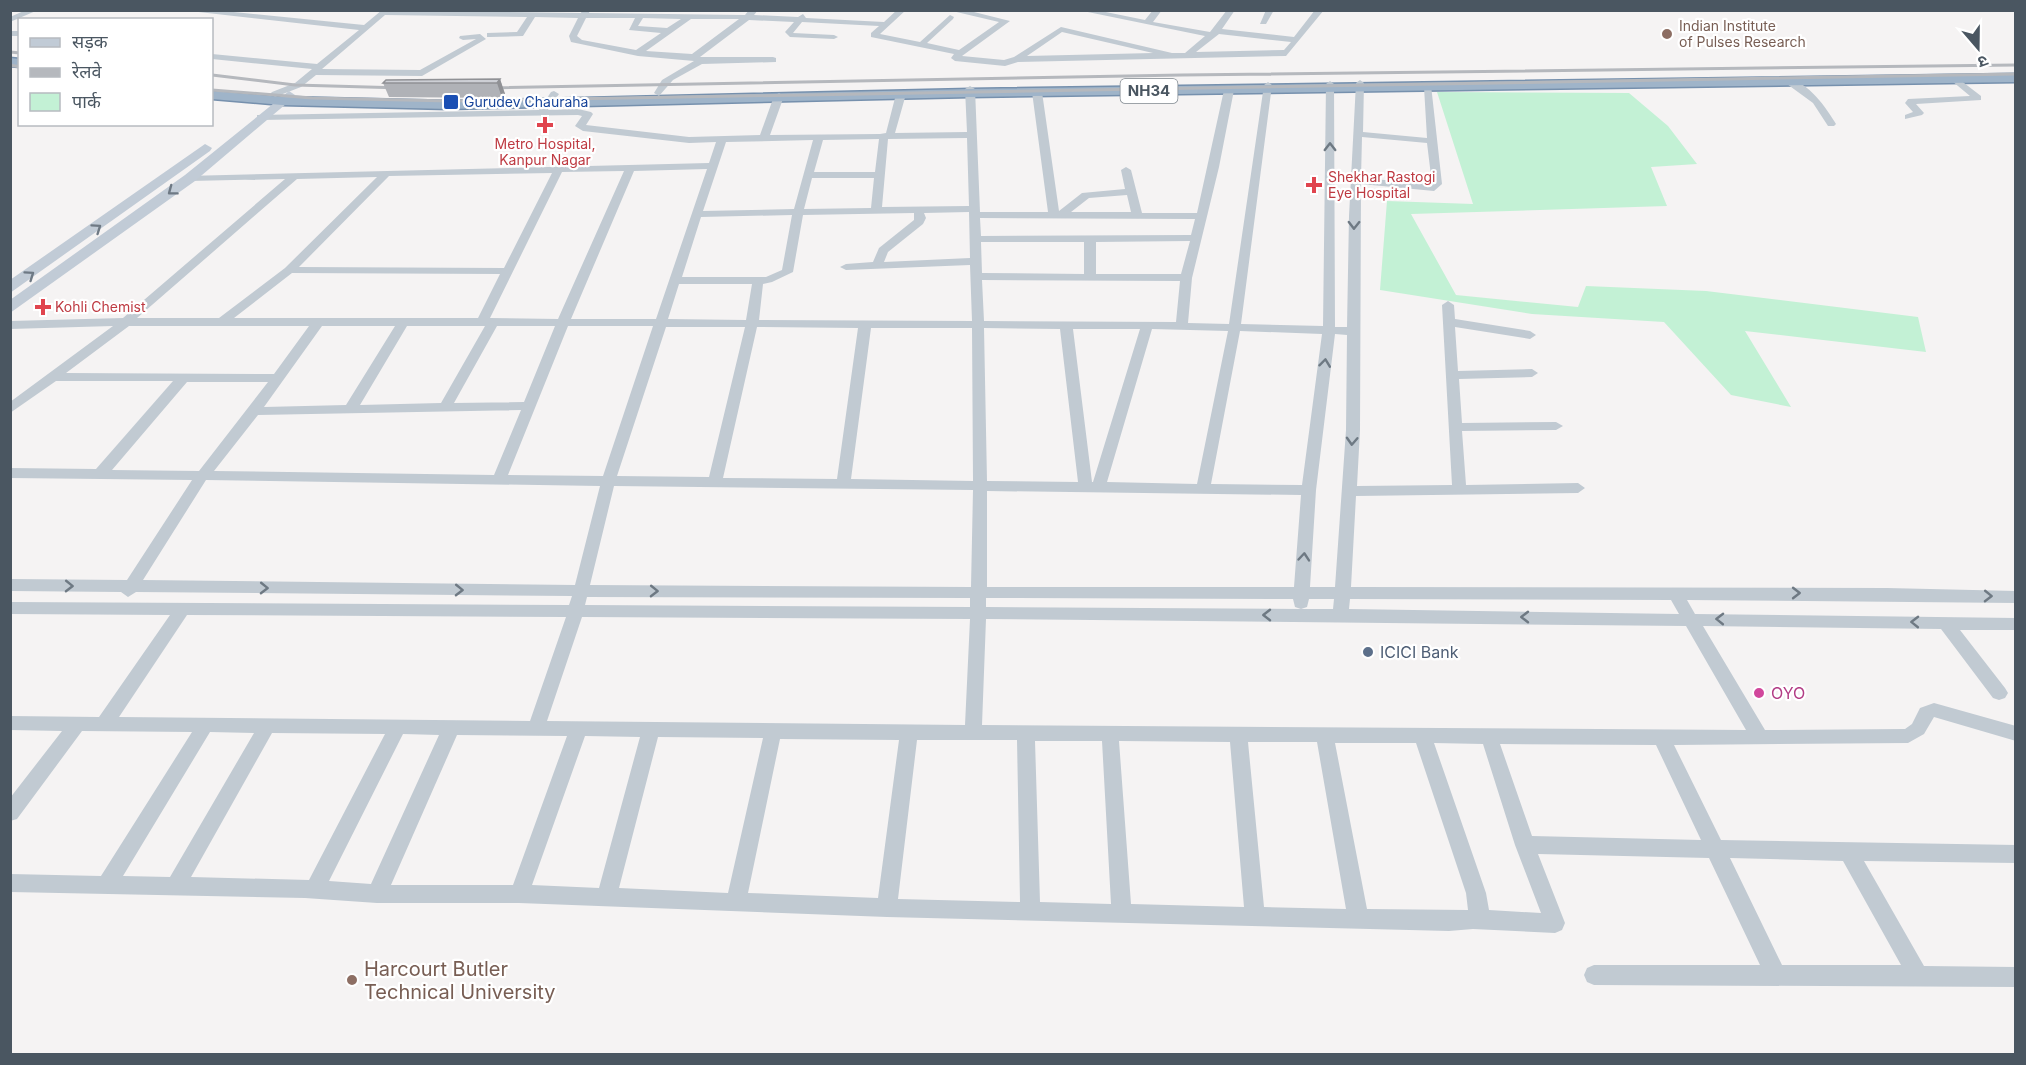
<svg xmlns="http://www.w3.org/2000/svg" width="2026" height="1065" font-family="Inter,'Noto Sans Devanagari',sans-serif">
  <style>
    .green { fill: #c3f1d5 }
    .lines { fill: none; stroke-linecap: round; stroke-linejoin: round }
    .trunk-casing { stroke: #7690ad; stroke-width: 3 }
    .minor { fill: #c1cad2; fill-rule: evenodd }
    .secondary { fill: #c1cbd6; fill-rule: evenodd }
    .trunk { fill: #9fb4c9; fill-rule: evenodd }
    .rail { stroke: #b5b8bd; stroke-width: 3 }
    .wall { fill: #b0b2b7 }
    .shaded-wall { fill: #909195 }
    .building { fill: #cdcfd5; stroke: #909195; stroke-width: 1.5 }
    .oneway { stroke: #6e7983 }
    .oneway2 { stroke: #6e7984 }
    .education-dot { fill: #8d6e63; stroke: #fff; stroke-width: 2 }
    .transit-dot { fill: #1a4fb4; stroke: #fff; stroke-width: 2 }
    .health-dot { fill: #e0444e; stroke: #fff; stroke-width: 2 }
    .service-dot { fill: #5c6f8a; stroke: #fff; stroke-width: 2 }
    .hotel-dot { fill: #d1479c; stroke: #fff; stroke-width: 2 }
    .labels { text-anchor: middle; stroke-width: 4.5; stroke-linejoin: round; paint-order: stroke }
    .far-education-label { font-size: 14px; fill: #785e54; stroke: #fff; text-anchor: start }
    .far-transit-label { font-size: 14px; fill: #164399; stroke: #fff; text-anchor: start }
    .far-health-label { font-size: 14px; fill: #be3a42; stroke: #fff; text-anchor: start }
    .shield { fill: #fff; stroke: #808990; stroke-width: 1.5 }
    .shield-label { font-size: 15px; font-weight: bold; fill: #4a5661 }
    .service-label { font-size: 16px; fill: #4e5e75; stroke: #fff; text-anchor: start }
    .hotel-label { font-size: 16px; fill: #b23c85; stroke: #fff; text-anchor: start }
    .near-education-label { font-size: 20px; fill: #785e54; stroke: #fff; text-anchor: start }
  </style>
  <rect width="100%" height="100%" fill="#f5f3f3"/>
  <path class="green" d="M 1437,92 L 1629,93 L 1668,126 L 1697,164 L 1651,167 L 1667,206 L 1411,214 L 1456,295 L 1578,307 L 1586,286 L 1706,291 L 1918,317 L 1926,352 L 1745,331 L 1791,407 L 1731,395 L 1664,322 L 1532,314 L 1380,290 L 1387,201 L 1473,204 Z"/>
  <g class="lines">
    <g class="trunk-casing">
      <path id="trunk" d="M 10,58 L 20,59 L 20,67 L 10,66 Z
        M 2016,74 L 2016,82 L 970,97 L 449,109 L 282,105 L 212,99 L 212,91 L 282,97 L 449,101 L 970,89 Z"/>
    </g>
    <path class="minor" d="M 26,10 L 38,10 L 10,22 L 10,17 Z
      M 181,10 L 214,10 L 364,25 L 382,10 L 581,13 L 582,10 L 590,10 L 589,13 L 745,15 L 749,10 L 758,10 L 754,15 L 798,17 L 803,14 L 806,18 L 884,22 L 897,10 L 906,10 L 880,34 L 920,42 L 950,15 L 954,17 L 953,19 L 927,43 L 959,50 L 999,22 L 948,10 L 966,10 L 1010,21 L 962,56 L 1004,60 L 1014,57 L 1061,27 L 1172,53 L 1185,53 L 1205,36 L 1078,10 L 1096,10 L 1145,20 L 1153,10 L 1162,10 L 1153,22 L 1210,32 L 1227,10 L 1235,10 L 1222,29 L 1294,37 L 1315,10 L 1324,10 L 1286,56 L 1018,62 L 1005,66 L 955,61 L 951,58 L 954,54 L 871,37 L 871,33 L 879,26 L 802,22 L 793,33 L 834,35 L 838,37 L 834,39 L 790,37 L 785,32 L 794,22 L 749,20 L 700,57 L 773,57 L 776,58 L 776,62 L 702,64 L 673,80 L 659,96 L 654,93 L 662,80 L 694,61 L 638,56 L 571,42 L 569,36 L 578,18 L 535,17 L 523,36 L 490,37 L 487,37 L 487,33 L 517,32 L 527,17 L 385,15 L 322,69 L 420,70 L 476,39 L 463,40 L 459,38 L 460,36 L 480,34 L 486,39 L 422,76 L 316,75 L 301,87 L 275,97 L 270,94 L 272,92 L 295,83 L 312,69 L 212,59 L 212,54 L 317,64 L 359,30 ZM 586,18 L 635,18 L 629,30 L 661,33 L 636,50 L 582,40 L 577,36 ZM 643,18 L 681,19 L 667,28 L 638,26 ZM 691,19 L 739,19 L 692,54 L 646,51 ZM 1062,32 L 1153,53 L 1027,56 ZM 1219,34 L 1291,42 L 1284,50 L 1196,52 Z
      M 1266,10 L 1274,10 L 1266,24 L 1260,24 Z
      M 10,31 L 20,31 L 20,36 L 10,36 Z
      M 1955,76 L 1981,96 L 1981,100 L 1916,104 L 1924,113 L 1922,115 L 1905,119 L 1905,115 L 1913,112 L 1905,103 L 1908,99 L 1970,96 L 1952,81 L 1951,79 Z
      M 1360,80 L 1364,83 L 1363,132 L 1427,138 L 1424,87 L 1431,85 L 1442,184 L 1434,191 L 1361,184 L 1360,430 L 1357,486 L 1452,485 L 1442,305 L 1448,301 L 1454,305 L 1455,319 L 1530,331 L 1536,335 L 1530,339 L 1455,327 L 1458,371 L 1532,369 L 1538,373 L 1532,377 L 1459,379 L 1462,423 L 1556,422 L 1563,426 L 1556,430 L 1462,431 L 1466,485 L 1578,483 L 1585,488 L 1578,493 L 1356,496 L 1351,587 L 1887,588 L 2016,591 L 2016,603 L 1687,600 L 1695,614 L 2016,618 L 2016,630 L 1960,630 L 2005,688 L 2008,693 L 2005,698 L 1999,700 L 1993,698 L 1941,629 L 1703,626 L 1765,730 L 1905,729 L 1912,724 L 1920,708 L 1934,703 L 2016,726 L 2016,741 L 1934,717 L 1924,734 L 1908,743 L 1674,745 L 1721,840 L 2016,845 L 2016,863 L 1864,861 L 1924,966 L 2016,967 L 2016,987 L 1594,985 L 1587,982 L 1584,975 L 1587,968 L 1594,965 L 1760,965 L 1709,858 L 1538,854 L 1565,923 L 1562,930 L 1555,933 L 1473,929 L 1449,931 L 887,917 L 519,903 L 377,903 L 305,898 L 10,892 L 10,874 L 101,876 L 192,732 L 82,731 L 17,819 L 10,821 L 10,798 L 62,731 L 10,730 L 10,716 L 99,717 L 170,615 L 10,614 L 10,602 L 569,605 L 572,596 L 136,592 L 128,597 L 121,592 L 10,591 L 10,579 L 127,580 L 192,480 L 10,478 L 10,468 L 96,469 L 173,381 L 56,381 L 10,413 L 10,402 L 113,326 L 10,329 L 10,321 L 123,318 L 285,179 L 190,181 L 186,180 L 186,176 L 709,163 L 716,142 L 689,143 L 583,131 L 575,126 L 582,116 L 578,115 L 260,120 L 257,119 L 257,115 L 539,110 L 551,92 L 554,91 L 559,94 L 548,110 L 578,109 L 591,112 L 593,114 L 586,125 L 689,137 L 760,135 L 774,96 L 779,93 L 784,96 L 770,135 L 880,134 L 886,133 L 896,94 L 901,91 L 906,94 L 895,133 L 967,132 L 965,89 L 970,86 L 975,89 L 980,212 L 1048,212 L 1032,92 L 1037,89 L 1042,92 L 1059,211 L 1082,193 L 1125,189 L 1121,170 L 1126,167 L 1131,170 L 1142,213 L 1197,213 L 1224,90 L 1229,87 L 1234,90 L 1219,167 L 1192,278 L 1188,323 L 1229,324 L 1264,85 L 1268,82 L 1272,85 L 1241,324 L 1323,326 L 1326,84 L 1330,81 L 1334,84 L 1335,327 L 1347,327 L 1349,216 L 1356,83 ZM 1362,137 L 1427,143 L 1432,184 L 1361,178 ZM 967,138 L 969,206 L 882,207 L 888,139 ZM 879,139 L 875,172 L 814,172 L 823,140 ZM 813,140 L 794,209 L 703,211 L 726,142 ZM 707,169 L 656,319 L 571,319 L 634,171 ZM 624,171 L 558,319 L 490,318 L 562,172 ZM 552,173 L 504,268 L 299,267 L 389,176 ZM 377,177 L 285,268 L 219,318 L 137,318 L 297,179 ZM 812,178 L 874,178 L 871,208 L 804,209 ZM 1127,195 L 1131,212 L 1071,212 L 1089,198 ZM 969,212 L 970,258 L 884,262 L 888,252 L 923,224 L 926,218 L 924,213 ZM 914,213 L 914,220 L 879,248 L 873,262 L 846,264 L 840,267 L 846,270 L 970,265 L 972,321 L 759,320 L 763,284 L 772,282 L 793,272 L 803,215 ZM 792,215 L 782,270 L 766,277 L 682,277 L 701,217 ZM 980,218 L 1195,219 L 1191,235 L 981,236 ZM 1190,241 L 1181,274 L 1096,274 L 1096,242 ZM 981,242 L 1084,242 L 1084,274 L 982,273 ZM 292,273 L 500,274 L 478,318 L 234,318 ZM 982,280 L 1180,281 L 1176,322 L 984,321 ZM 679,284 L 752,284 L 746,320 L 668,319 ZM 129,326 L 309,326 L 274,374 L 66,373 ZM 322,326 L 395,326 L 346,405 L 264,407 ZM 407,326 L 485,326 L 441,403 L 360,405 ZM 497,326 L 555,326 L 524,402 L 454,403 ZM 568,326 L 653,326 L 603,476 L 508,475 ZM 666,327 L 745,327 L 709,477 L 617,476 ZM 757,327 L 858,328 L 837,479 L 723,478 ZM 871,328 L 972,328 L 973,481 L 851,479 ZM 984,328 L 1060,329 L 1078,482 L 987,481 ZM 1073,329 L 1140,329 L 1093,482 L 1092,482 ZM 1152,329 L 1228,331 L 1197,484 L 1107,482 ZM 1240,331 L 1322,334 L 1302,485 L 1211,484 ZM 1335,334 L 1347,335 L 1346,430 L 1335,587 L 1310,587 L 1316,490 ZM 187,382 L 268,382 L 199,471 L 112,470 ZM 521,410 L 494,475 L 214,471 L 258,415 ZM 206,480 L 600,486 L 575,585 L 143,580 ZM 614,486 L 973,490 L 971,587 L 590,585 ZM 987,491 L 1301,495 L 1294,587 L 987,587 ZM 587,597 L 970,598 L 970,607 L 585,605 ZM 986,598 L 1293,599 L 1295,607 L 1301,609 L 986,607 ZM 1309,599 L 1334,599 L 1333,609 L 1301,609 L 1307,607 ZM 1350,599 L 1671,600 L 1679,614 L 1349,609 ZM 187,615 L 566,617 L 530,721 L 119,717 ZM 582,617 L 970,619 L 965,725 L 547,721 ZM 986,619 L 1686,626 L 1746,730 L 982,725 ZM 210,732 L 254,733 L 170,877 L 123,876 ZM 272,733 L 385,734 L 309,880 L 191,877 ZM 403,734 L 439,735 L 371,884 L 329,881 ZM 457,735 L 567,736 L 513,885 L 391,885 ZM 585,736 L 640,737 L 599,888 L 532,885 ZM 658,737 L 763,738 L 728,893 L 619,888 ZM 780,739 L 899,740 L 878,898 L 748,893 ZM 917,740 L 1017,740 L 1020,902 L 898,899 ZM 1035,741 L 1102,741 L 1111,904 L 1040,902 ZM 1119,741 L 1230,742 L 1244,907 L 1131,904 ZM 1248,742 L 1317,742 L 1346,909 L 1264,907 ZM 1335,743 L 1416,743 L 1466,893 L 1468,910 L 1367,909 ZM 1434,743 L 1483,744 L 1515,845 L 1541,913 L 1489,910 L 1486,893 ZM 1500,744 L 1656,745 L 1701,840 L 1532,836 ZM 1730,858 L 1843,861 L 1901,965 L 1782,965 Z
      M 1787,80 C 1807,79 1827,109 1836,124 L 1834,126 L 1828,126 L 1813,103 L 1787,84 Z"/>
    <path class="secondary" d="M 289,91 L 295,95 L 293,98 L 195,181 L 10,313 L 10,300 L 185,175 Z
      M 205,144 L 212,148 L 210,151 L 10,293 L 10,280 Z"/>
    <use href="#trunk" class="trunk"/>
    <path class="rail" d="M 10,52 L 20,53
      M 10,65 L 20,67
      M 212,75 L 295,85 L 403,88
      M 487,88 L 1182,75 L 2016,65
      M 212,90 L 312,98 L 451,101 L 2016,74"/>
  </g>
  <path class="wall" d="M 500,79 L 505,94 L 502,98 L 389,97 L 383,83 Z"/>
  <path class="shaded-wall" d="M 500,79 L 505,94 L 502,98 L 497,83 Z"/>
  <path class="building" d="M 500,79 L 497,83 L 383,83 L 386,80 Z"/>
  <defs><path id="oneway-chevron" d="M-2-3.5L2.5 0L-2 3.5" fill="none" stroke-width="1.6" stroke-linecap="round" stroke-linejoin="round" transform="scale(1.5)"/></defs>
  <g class="oneway">
    <use href="#oneway-chevron" transform="translate(1330 147) rotate(-90)"/>
    <use href="#oneway-chevron" transform="translate(1354 225) rotate(91)"/>
    <use href="#oneway-chevron" transform="translate(1325 363) rotate(-83)"/>
    <use href="#oneway-chevron" transform="translate(1352 441) rotate(93)"/>
    <use href="#oneway-chevron" transform="translate(1304 557) rotate(-85)"/>
    <use href="#oneway-chevron" transform="translate(69 586) rotate(1)"/>
    <use href="#oneway-chevron" transform="translate(264 588) rotate(1)"/>
    <use href="#oneway-chevron" transform="translate(459 590) rotate(1)"/>
    <use href="#oneway-chevron" transform="translate(654 591) rotate(1)"/>
    <use href="#oneway-chevron" transform="translate(1796 593)"/>
    <use href="#oneway-chevron" transform="translate(1988 596) rotate(1)"/>
    <use href="#oneway-chevron" transform="translate(1267 615) rotate(-180)"/>
    <use href="#oneway-chevron" transform="translate(1525 617) rotate(-180)"/>
    <use href="#oneway-chevron" transform="translate(1720 619) rotate(-179)"/>
    <use href="#oneway-chevron" transform="translate(1915 622) rotate(-179)"/>
  </g>
  <g class="oneway2">
    <use href="#oneway-chevron" transform="translate(172 191) rotate(143)"/>
    <use href="#oneway-chevron" transform="translate(97 228) rotate(-35)"/>
    <use href="#oneway-chevron" transform="translate(30 275) rotate(-35)"/>
  </g>
  <g class="education-dot">
    <circle cx="1667" cy="34" r="6"/>
    <circle cx="352" cy="980" r="6"/>
  </g>
  <rect class="transit-dot" x="443" y="94" width="16" height="16" rx="3"/>
  <g class="health-dot">
    <path d="M542 116h6v6h6v6h-6v6h-6v-6h-6v-6h6z"/>
    <path d="M1311 176h6v6h6v6h-6v6h-6v-6h-6v-6h6z"/>
    <path d="M40 298h6v6h6v6h-6v6h-6v-6h-6v-6h6z"/>
  </g>
  <circle class="service-dot" cx="1368" cy="652" r="6"/>
  <circle class="hotel-dot" cx="1759" cy="693" r="6"/>
  <g class="labels">
    <g class="far-education-label">
      <text x="1679" y="31">Indian Institute<tspan x="1679" dy="16">of Pulses Research</tspan></text>
    </g>
    <g class="far-transit-label">
      <text x="464" y="107">Gurudev Chauraha</text>
    </g>
    <g class="far-health-label">
      <text x="545" y="149" text-anchor="middle">Metro Hospital,<tspan x="545" dy="16">Kanpur Nagar</tspan></text>
      <text x="1328" y="182">Shekhar Rastogi<tspan x="1328" dy="16">Eye Hospital</tspan></text>
      <text x="55" y="312">Kohli Chemist</text>
    </g>
    <rect class="shield" x="1120.5" y="79" width="57" height="24" rx="4.5"/>
    <g class="shield-label">
      <text x="1149" y="96">NH34</text>
    </g>
    <g class="service-label">
      <text x="1380" y="658">ICICI Bank</text>
    </g>
    <g class="hotel-label">
      <text x="1771" y="699">OYO</text>
    </g>
    <g class="near-education-label">
      <text x="364" y="976">Harcourt Butler<tspan x="364" dy="23">Technical University</tspan></text>
    </g>
  </g>
  <rect width="2026" height="1065" fill="none" stroke="#4a5661" stroke-width="24"/>
  <rect x="18" y="18" width="195" height="108" fill="#ffffff" stroke="#b7bbc0" stroke-width="1.5"/>
  <rect x="30" y="38" width="30" height="9" fill="#c1cbd6" stroke="#b7bbc0" stroke-width="1.5"/>
  <text x="72" y="48" font-size="18" fill="#4a5661">सड़क</text>
  <rect x="30" y="68" width="30" height="9" fill="#b5b8bd" stroke="#b7bbc0" stroke-width="1.5"/>
  <text x="72" y="78" font-size="18" fill="#4a5661">रेलवे</text>
  <rect x="30" y="93" width="30" height="18" fill="#c3f1d5" stroke="#b7bbc0" stroke-width="1.5"/>
  <text x="72" y="108" font-size="18" fill="#4a5661">पार्क</text>
  <g transform="translate(1978 48) rotate(160)" stroke="#ffffff" stroke-width="4.5" paint-order="stroke">
  <path d="M0-4.5L10 22L0 15L-10 22Z" fill="#4a5661"/>
  <text y="-9" font-size="16" font-weight="bold" text-anchor="middle" fill="#4a5661">उ</text>
  </g>
</svg>
